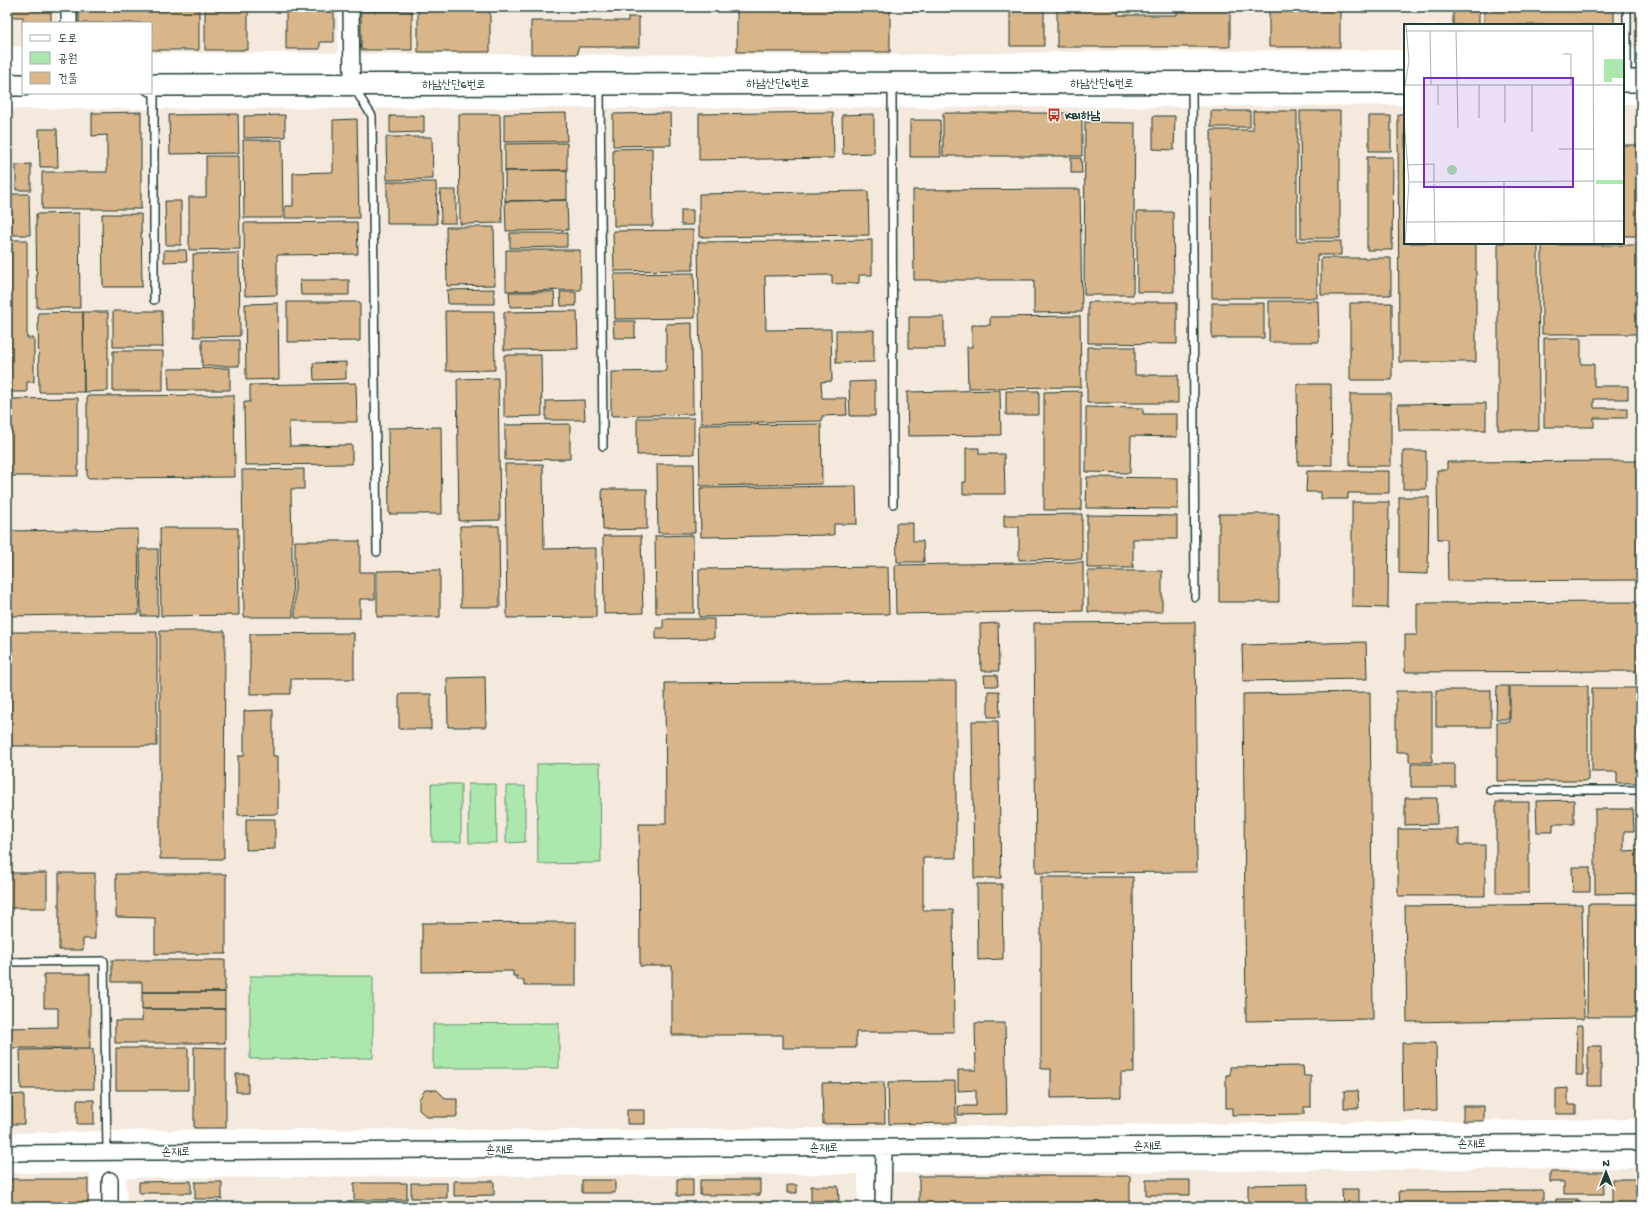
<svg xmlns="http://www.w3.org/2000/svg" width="1648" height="1214" font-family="'Gochi Hand','Poor Story',sans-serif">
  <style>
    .built { fill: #f4e9dc }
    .green { fill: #ace8ae; stroke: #669271 }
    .building { fill: #d9b58a; stroke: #1f3d34 }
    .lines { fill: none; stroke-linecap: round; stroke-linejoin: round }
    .lane-casing { stroke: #1f3d34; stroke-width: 10 }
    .street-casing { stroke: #1f3d34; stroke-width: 18 }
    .secondary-casing { stroke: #1f3d34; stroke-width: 24 }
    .lane { stroke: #fff; stroke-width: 7 }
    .street { stroke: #fff; stroke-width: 15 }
    .secondary { stroke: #fff; stroke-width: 21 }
    .labels { text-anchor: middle; stroke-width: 3; stroke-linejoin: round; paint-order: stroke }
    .street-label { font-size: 12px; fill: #1f3d34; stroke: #fff }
    .poi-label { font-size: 12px; font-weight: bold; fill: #1f3d34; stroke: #fff; text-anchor: start }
    .inset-road { fill: none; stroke: #a5b1ae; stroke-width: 1 }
    .view { fill: #7b2cbf; fill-opacity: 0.15; stroke: #7b2cbf; stroke-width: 2 }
    .inset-edge { fill: none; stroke: #1f3d34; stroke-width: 2 }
  </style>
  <rect width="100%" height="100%" fill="#fff"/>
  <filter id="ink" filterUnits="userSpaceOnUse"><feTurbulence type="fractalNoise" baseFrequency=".025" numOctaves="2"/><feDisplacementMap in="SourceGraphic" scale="8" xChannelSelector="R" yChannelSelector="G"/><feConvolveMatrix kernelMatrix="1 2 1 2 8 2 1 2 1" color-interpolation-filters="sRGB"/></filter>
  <g filter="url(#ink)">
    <path class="built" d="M 7,7 L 58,7 L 58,23 L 23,23 L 23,46 L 7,47 Z
      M 76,7 L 338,7 L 338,53 L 151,53 L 151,23 L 76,23 Z
      M 359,7 L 1641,7 L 1641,48 L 1623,48 L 1623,25 L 1405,25 L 1405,50 L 1118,51 L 892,55 L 359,54 Z
      M 1623,104 L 1641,104 L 1641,1119 L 625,1130 L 229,1129 L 7,1133 L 7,109 L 1159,107 L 1405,105 L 1405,243 L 1623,243 Z
      M 1641,1168 L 1641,1207 L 892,1207 L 892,1173 Z
      M 7,1173 L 90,1173 L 90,1207 L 7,1207 Z
      M 858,1174 L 858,1207 L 127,1207 L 126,1178 Z"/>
    <path class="green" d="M 600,763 L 601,863 L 538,864 L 537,764 Z
      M 431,784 L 461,784 L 461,842 L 432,842 Z
      M 468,784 L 496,784 L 497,843 L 469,843 Z
      M 506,786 L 525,786 L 525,842 L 506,843 Z
      M 250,976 L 373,976 L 373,1058 L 250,1059 Z
      M 559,1023 L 559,1068 L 433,1068 L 433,1024 Z"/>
    <path class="building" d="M 7,7 L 51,7 L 51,23 L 23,23 L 23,39 L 23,17 L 7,17 Z
      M 79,7 L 199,7 L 199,50 L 151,50 L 151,23 L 79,23 Z
      M 205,7 L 248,7 L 248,50 L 205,50 Z
      M 286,7 L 334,7 L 334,42 L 320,42 L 320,49 L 286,49 Z
      M 418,7 L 490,7 L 490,52 L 418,52 Z
      M 737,7 L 890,7 L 890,52 L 737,52 Z
      M 1010,7 L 1044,7 L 1044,46 L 1010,46 Z
      M 1057,7 L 1118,7 L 1118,15 L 1177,15 L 1177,7 L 1230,7 L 1230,47 L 1057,47 Z
      M 1269,7 L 1340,7 L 1340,47 L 1269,47 Z
      M 1453,7 L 1479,7 L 1479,25 L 1453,25 Z
      M 1484,7 L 1614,7 L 1614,25 L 1484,25 Z
      M 361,11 L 412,11 L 412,50 L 361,50 Z
      M 628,17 L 639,17 L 639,47 L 578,47 L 578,54 L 531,54 L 531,21 L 628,21 Z
      M 1211,111 L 1250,111 L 1250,127 L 1211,127 Z
      M 1253,111 L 1297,111 L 1297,241 L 1341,241 L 1341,255 L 1317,255 L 1317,298 L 1212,298 L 1211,130 L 1253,130 Z
      M 1300,111 L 1340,111 L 1340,238 L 1301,238 Z
      M 141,112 L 141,209 L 42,209 L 42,172 L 107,172 L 107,135 L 92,136 L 92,113 Z
      M 833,112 L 834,158 L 699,160 L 699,114 Z
      M 566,113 L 567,141 L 504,142 L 504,114 Z
      M 670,113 L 671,145 L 613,146 L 613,114 Z
      M 943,113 L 1082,113 L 1082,156 L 943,156 Z
      M 238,114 L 239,153 L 170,154 L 169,115 Z
      M 459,114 L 500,114 L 502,223 L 460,224 Z
      M 874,114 L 874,153 L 843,154 L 842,115 Z
      M 1398,114 L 1405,114 L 1405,243 L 1476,243 L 1476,362 L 1399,362 Z
      M 285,115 L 285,137 L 244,138 L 244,116 Z
      M 390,116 L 424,116 L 424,132 L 390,133 Z
      M 1153,116 L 1175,116 L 1174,150 L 1153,149 Z
      M 1369,116 L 1391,116 L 1391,151 L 1369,151 Z
      M 357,119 L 359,218 L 285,218 L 285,206 L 293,206 L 293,173 L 333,172 L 333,120 Z
      M 910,120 L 940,120 L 941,157 L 910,157 Z
      M 1085,122 L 1135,123 L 1133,295 L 1084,295 Z
      M 39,129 L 57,129 L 58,167 L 40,167 Z
      M 386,137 L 432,137 L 433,179 L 387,180 Z
      M 243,140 L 282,140 L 283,218 L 244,218 Z
      M 567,143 L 567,170 L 505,171 L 505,144 Z
      M 1623,145 L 1641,145 L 1641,236 L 1623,236 Z
      M 652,148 L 653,226 L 614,226 L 613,149 Z
      M 206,156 L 239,156 L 240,249 L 189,250 L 189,197 L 206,197 Z
      M 1367,157 L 1393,157 L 1392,250 L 1367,250 Z
      M 1071,158 L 1081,158 L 1082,173 L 1071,173 Z
      M 31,164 L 31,190 L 16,190 L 16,165 Z
      M 567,170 L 567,200 L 505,201 L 505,171 Z
      M 387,182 L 436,182 L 437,224 L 387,224 Z
      M 1080,189 L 1082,312 L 1034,313 L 1034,280 L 914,280 L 913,190 Z
      M 440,190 L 456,190 L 456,223 L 441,223 Z
      M 868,191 L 869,235 L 699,237 L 699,194 Z
      M 7,194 L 29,194 L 30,235 L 7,235 Z
      M 567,200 L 568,230 L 506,231 L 505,201 Z
      M 165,201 L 181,201 L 181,245 L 166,245 Z
      M 681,210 L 693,210 L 693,225 L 681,225 Z
      M 1137,212 L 1173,212 L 1174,292 L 1137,292 Z
      M 79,213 L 80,308 L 37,308 L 36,214 Z
      M 102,214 L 141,214 L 142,287 L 103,287 Z
      M 357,222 L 358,254 L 277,255 L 277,295 L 245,296 L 244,223 Z
      M 446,227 L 494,227 L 495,285 L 447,286 Z
      M 693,230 L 693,270 L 614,271 L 613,231 Z
      M 510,233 L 567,233 L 567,247 L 510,248 Z
      M 7,240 L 27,240 L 27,338 L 34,338 L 34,382 L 27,382 L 27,392 L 7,392 Z
      M 872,240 L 872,275 L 859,275 L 859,283 L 832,284 L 832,275 L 765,276 L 766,330 L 831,329 L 832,381 L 821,382 L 822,398 L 846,398 L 847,415 L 822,416 L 822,421 L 701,423 L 698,242 Z
      M 1498,243 L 1538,243 L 1539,430 L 1498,430 Z
      M 1542,245 L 1641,245 L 1641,334 L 1542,334 Z
      M 164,250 L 186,250 L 187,261 L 164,262 Z
      M 506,250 L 580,250 L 581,290 L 506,291 Z
      M 239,253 L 240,336 L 194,337 L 193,254 Z
      M 1321,258 L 1391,258 L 1391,295 L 1321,295 Z
      M 694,273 L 695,318 L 615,319 L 614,274 Z
      M 300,280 L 349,280 L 349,295 L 301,295 Z
      M 494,289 L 494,304 L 448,304 L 447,290 Z
      M 509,292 L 554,292 L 555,306 L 510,307 Z
      M 560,292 L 576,292 L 576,306 L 561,306 Z
      M 1269,301 L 1318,301 L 1319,342 L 1269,342 Z
      M 287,302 L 360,302 L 360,341 L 287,342 Z
      M 1088,302 L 1177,302 L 1177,344 L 1088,343 Z
      M 278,303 L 279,379 L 246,380 L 245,304 Z
      M 1212,303 L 1264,303 L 1264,338 L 1212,338 Z
      M 1350,303 L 1392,303 L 1392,380 L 1350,380 Z
      M 113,311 L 162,311 L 163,347 L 113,347 Z
      M 445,311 L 494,311 L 495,370 L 446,371 Z
      M 577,311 L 578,349 L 504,350 L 504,312 Z
      M 83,312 L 84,392 L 39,392 L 38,313 Z
      M 83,312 L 108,312 L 108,391 L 84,392 Z
      M 1080,316 L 1081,387 L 968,388 L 967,347 L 972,347 L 972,325 L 990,325 L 990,317 Z
      M 909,317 L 944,317 L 944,348 L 909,348 Z
      M 613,321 L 635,321 L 635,338 L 614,338 Z
      M 692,323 L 693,414 L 611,416 L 611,372 L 666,371 L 666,324 Z
      M 836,330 L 874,330 L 874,362 L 836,363 Z
      M 1544,338 L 1581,338 L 1581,364 L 1594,364 L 1594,386 L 1628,386 L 1628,399 L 1594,399 L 1594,408 L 1627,408 L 1627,418 L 1594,418 L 1594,427 L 1544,427 Z
      M 202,340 L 239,340 L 239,366 L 202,366 Z
      M 1087,347 L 1135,347 L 1135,375 L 1178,375 L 1178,403 L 1087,403 Z
      M 113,351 L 163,351 L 163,391 L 113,391 Z
      M 504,355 L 541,355 L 542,416 L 504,417 Z
      M 346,362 L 346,379 L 314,380 L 313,363 Z
      M 230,368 L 230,390 L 169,390 L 168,369 Z
      M 498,378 L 500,520 L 459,521 L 457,379 Z
      M 875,381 L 875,416 L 850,416 L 849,382 Z
      M 356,383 L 357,422 L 289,422 L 290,446 L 352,445 L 352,464 L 245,465 L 244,402 L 250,402 L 250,385 Z
      M 1297,384 L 1331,384 L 1332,465 L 1298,465 Z
      M 1000,390 L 1001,435 L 908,436 L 907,392 Z
      M 1006,391 L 1039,391 L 1039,415 L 1006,415 Z
      M 1081,391 L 1081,510 L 1044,510 L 1044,392 Z
      M 1350,394 L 1391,394 L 1391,466 L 1350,466 Z
      M 234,395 L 235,477 L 87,478 L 87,396 Z
      M 78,398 L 78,476 L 7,476 L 7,399 Z
      M 584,400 L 585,420 L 546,420 L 546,401 Z
      M 1486,403 L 1486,430 L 1399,430 L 1398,404 Z
      M 1086,407 L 1143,408 L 1143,414 L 1177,414 L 1177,437 L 1131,436 L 1130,473 L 1086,472 Z
      M 637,418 L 694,418 L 694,454 L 637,455 Z
      M 570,424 L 570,459 L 505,460 L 505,425 Z
      M 821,424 L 822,484 L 700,486 L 699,425 Z
      M 441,427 L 442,514 L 389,514 L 388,428 Z
      M 966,448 L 979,448 L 979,454 L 1004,454 L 1005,494 L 963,494 L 963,482 L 966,482 Z
      M 1403,451 L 1426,451 L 1426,489 L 1403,489 Z
      M 1641,461 L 1641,580 L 1448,581 L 1447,539 L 1438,539 L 1437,470 L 1447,470 L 1447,462 Z
      M 505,464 L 543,464 L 544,549 L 596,548 L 596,617 L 507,618 Z
      M 657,464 L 694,464 L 695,533 L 658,533 Z
      M 304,469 L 304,489 L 291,489 L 293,617 L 244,617 L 242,470 Z
      M 1307,471 L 1389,471 L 1389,493 L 1348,493 L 1348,499 L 1321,499 L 1321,492 L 1306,492 Z
      M 1087,477 L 1178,478 L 1178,509 L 1086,508 Z
      M 856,486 L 857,524 L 834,524 L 834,535 L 701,537 L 700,488 Z
      M 602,489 L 647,489 L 647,529 L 603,530 Z
      M 1399,497 L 1429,497 L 1428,574 L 1399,573 Z
      M 1352,502 L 1389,502 L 1388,608 L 1352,607 Z
      M 1082,514 L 1082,559 L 1019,560 L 1019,527 L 1004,527 L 1004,515 Z
      M 1219,514 L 1279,514 L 1279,602 L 1219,602 Z
      M 1087,515 L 1177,516 L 1177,539 L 1133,539 L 1133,568 L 1087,568 Z
      M 896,523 L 913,523 L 913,541 L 923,541 L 924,562 L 897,562 Z
      M 460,526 L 499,526 L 500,607 L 461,607 Z
      M 160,528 L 238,528 L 239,615 L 161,616 Z
      M 138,529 L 139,614 L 7,616 L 7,531 Z
      M 693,535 L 694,613 L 656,613 L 655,536 Z
      M 603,536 L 641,536 L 643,613 L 604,614 Z
      M 295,541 L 360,541 L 360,572 L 375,572 L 375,599 L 360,599 L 360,618 L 295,618 Z
      M 140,549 L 158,549 L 158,616 L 141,616 Z
      M 1083,562 L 1083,611 L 896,614 L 895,565 Z
      M 888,567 L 889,614 L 699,617 L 699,569 Z
      M 440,570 L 440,617 L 377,617 L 377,571 Z
      M 1088,571 L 1162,571 L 1162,612 L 1088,612 Z
      M 1641,602 L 1641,671 L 1405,672 L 1405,635 L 1417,635 L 1417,603 Z
      M 663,619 L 714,619 L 714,638 L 656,639 L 656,628 L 663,628 Z
      M 1195,622 L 1197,872 L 1036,873 L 1034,623 Z
      M 998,623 L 999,671 L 981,671 L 980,624 Z
      M 160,631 L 225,631 L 224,859 L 160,859 Z
      M 7,632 L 157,632 L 157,746 L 7,746 Z
      M 354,633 L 354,679 L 291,679 L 291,694 L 250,694 L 250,634 Z
      M 1366,642 L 1367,679 L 1243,681 L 1242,645 Z
      M 984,675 L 997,675 L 998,686 L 985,686 Z
      M 485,677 L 486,727 L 448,727 L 447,678 Z
      M 956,681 L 956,858 L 923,858 L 923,910 L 953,910 L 954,1032 L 856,1032 L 856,1048 L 783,1048 L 783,1035 L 672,1035 L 672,966 L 640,966 L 639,824 L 666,824 L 665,683 Z
      M 1497,686 L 1509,686 L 1509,719 L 1496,719 Z
      M 1510,686 L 1588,686 L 1588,781 L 1497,781 L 1497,722 L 1510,722 Z
      M 1592,688 L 1641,688 L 1641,783 L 1617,783 L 1617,772 L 1592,772 Z
      M 1436,690 L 1491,690 L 1491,727 L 1436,727 Z
      M 988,691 L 999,691 L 1000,717 L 988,717 Z
      M 1396,691 L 1432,691 L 1432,762 L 1409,762 L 1409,752 L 1396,752 Z
      M 1370,692 L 1373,1019 L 1246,1021 L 1243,694 Z
      M 399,694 L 431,694 L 431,729 L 399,729 Z
      M 273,710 L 273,756 L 278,756 L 278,814 L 238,815 L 238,756 L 244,756 L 244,711 Z
      M 972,721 L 998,721 L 1001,878 L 974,878 Z
      M 1411,764 L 1455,764 L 1455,787 L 1411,787 Z
      M 1405,798 L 1437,798 L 1437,824 L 1405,825 Z
      M 1574,800 L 1574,824 L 1553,824 L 1553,832 L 1537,832 L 1536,801 Z
      M 1496,802 L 1529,802 L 1529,893 L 1496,893 Z
      M 1595,809 L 1633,809 L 1634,831 L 1624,831 L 1624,851 L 1641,850 L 1641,893 L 1595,894 Z
      M 246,819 L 275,819 L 275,849 L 246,850 Z
      M 1398,829 L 1459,829 L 1459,845 L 1485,845 L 1485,896 L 1398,896 Z
      M 1572,867 L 1590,867 L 1590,892 L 1573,892 Z
      M 7,873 L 47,873 L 47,908 L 7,908 Z
      M 59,873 L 95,873 L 95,939 L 83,939 L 83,950 L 59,950 Z
      M 116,874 L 226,874 L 226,954 L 155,954 L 155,918 L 116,917 Z
      M 1041,877 L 1133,877 L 1134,1072 L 1121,1072 L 1121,1097 L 1051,1098 L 1051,1069 L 1041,1069 Z
      M 977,884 L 1002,884 L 1003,959 L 978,960 Z
      M 1582,904 L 1584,1019 L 1407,1022 L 1405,906 Z
      M 1588,904 L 1641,904 L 1641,1017 L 1587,1017 Z
      M 576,922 L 576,986 L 524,986 L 524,980 L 517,980 L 517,976 L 513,976 L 513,971 L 422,972 L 422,923 Z
      M 112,960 L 225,960 L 225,992 L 142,992 L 142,982 L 112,982 Z
      M 44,974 L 90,974 L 90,1048 L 7,1048 L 7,1028 L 58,1027 L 58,1008 L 44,1008 Z
      M 142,992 L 225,992 L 225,1009 L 142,1009 Z
      M 142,1009 L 225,1009 L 225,1043 L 115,1043 L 115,1021 L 142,1021 Z
      M 975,1023 L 1005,1023 L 1007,1114 L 958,1115 L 958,1106 L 976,1106 L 976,1090 L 958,1091 L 958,1070 L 976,1070 Z
      M 1577,1025 L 1583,1025 L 1583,1075 L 1576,1075 Z
      M 1402,1043 L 1436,1043 L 1437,1110 L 1403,1111 Z
      M 1588,1046 L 1601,1046 L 1601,1086 L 1588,1086 Z
      M 194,1047 L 226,1048 L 226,1128 L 194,1128 Z
      M 116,1048 L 188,1048 L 188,1090 L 116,1090 Z
      M 93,1049 L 94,1089 L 21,1089 L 20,1050 Z
      M 7,1051 L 9,1051 L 10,1130 L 7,1130 Z
      M 1303,1066 L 1304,1076 L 1311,1076 L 1311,1107 L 1304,1107 L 1304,1114 L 1232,1115 L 1232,1108 L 1226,1108 L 1226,1075 L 1230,1075 L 1230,1067 Z
      M 236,1074 L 248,1074 L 248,1092 L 236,1092 Z
      M 955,1081 L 956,1123 L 889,1124 L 888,1082 Z
      M 884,1082 L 885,1123 L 823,1124 L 822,1083 Z
      M 1568,1088 L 1568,1105 L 1576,1105 L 1576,1114 L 1556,1114 L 1556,1089 Z
      M 425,1090 L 437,1090 L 446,1099 L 457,1099 L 457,1117 L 427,1117 L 419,1110 L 419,1099 Z
      M 1344,1091 L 1358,1091 L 1359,1108 L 1344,1108 Z
      M 24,1094 L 24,1124 L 12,1124 L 12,1095 Z
      M 77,1100 L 94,1100 L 94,1124 L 77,1124 Z
      M 1463,1106 L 1484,1106 L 1484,1121 L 1463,1121 Z
      M 627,1110 L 645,1110 L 645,1124 L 627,1124 Z
      M 1550,1172 L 1603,1172 L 1604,1194 L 1564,1194 L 1564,1182 L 1550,1182 Z
      M 919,1176 L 1130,1176 L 1130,1207 L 919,1207 Z
      M 7,1179 L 88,1179 L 88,1207 L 7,1207 Z
      M 677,1179 L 693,1179 L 693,1196 L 677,1196 Z
      M 1612,1179 L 1641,1179 L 1641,1207 L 1612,1207 Z
      M 582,1180 L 615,1180 L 615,1193 L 582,1193 Z
      M 700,1180 L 760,1180 L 760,1195 L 700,1195 Z
      M 1146,1180 L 1190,1180 L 1190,1195 L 1146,1195 Z
      M 191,1181 L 191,1193 L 139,1193 L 139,1182 Z
      M 454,1181 L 494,1181 L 494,1195 L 454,1196 Z
      M 195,1182 L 222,1182 L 222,1199 L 195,1199 Z
      M 354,1183 L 407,1183 L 407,1200 L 354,1200 Z
      M 411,1183 L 447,1183 L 447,1198 L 411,1198 Z
      M 1308,1184 L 1308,1207 L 1248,1207 L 1248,1185 Z
      M 787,1185 L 797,1185 L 797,1193 L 787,1193 Z
      M 811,1186 L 838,1186 L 839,1201 L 811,1201 Z
      M 1342,1189 L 1359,1189 L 1359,1207 L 1343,1207 Z
      M 1543,1190 L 1543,1207 L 1400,1207 L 1399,1191 Z
      M 1556,1199 L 1578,1199 L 1578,1207 L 1556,1207 Z"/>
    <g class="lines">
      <g class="lane-casing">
        <path id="lane" d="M 1627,7 L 1627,79
          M 892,85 L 893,504
          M 1192,85 L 1195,597
          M 600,86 L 603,446
          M 154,87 L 154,300
          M 354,88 L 372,116 L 377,552
          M 1490,790 L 1641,790
          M 7,962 L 104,961 L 107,1152"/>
      </g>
      <g class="street-casing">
        <path id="street" d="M 69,7 L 69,23
          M 351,7 L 352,84
          M 7,1153 L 1641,1142
          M 110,1180 L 110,1207
          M 883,1207 L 884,1147"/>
      </g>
      <g class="secondary-casing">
        <path id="secondary" d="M 1623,81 L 1641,81
          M 7,85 L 23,85
          M 151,85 L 1405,82"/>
      </g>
      <use href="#lane" class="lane"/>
      <use href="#street" class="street"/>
      <use href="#secondary" class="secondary"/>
    </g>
  </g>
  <defs>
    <g id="bus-bare" transform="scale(1.08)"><path d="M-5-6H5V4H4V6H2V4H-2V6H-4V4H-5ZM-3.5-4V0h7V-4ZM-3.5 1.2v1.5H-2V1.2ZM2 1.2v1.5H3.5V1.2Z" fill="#c8321e" stroke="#fff" stroke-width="2.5" paint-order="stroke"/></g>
  </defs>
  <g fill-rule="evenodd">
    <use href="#bus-bare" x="1054" y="115"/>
  </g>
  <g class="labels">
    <g class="street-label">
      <text x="778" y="87">하남산단6번로</text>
      <text x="1102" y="87">하남산단6번로</text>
      <text x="454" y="88">하남산단6번로</text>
      <text x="1472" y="1147">손재로</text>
      <text x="1148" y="1149">손재로</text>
      <text x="824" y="1151">손재로</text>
      <text x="500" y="1153">손재로</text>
      <text x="176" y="1155">손재로</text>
    </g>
    <g class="poi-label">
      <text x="1065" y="119">KBI하남</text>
    </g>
  </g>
  <g transform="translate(1404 24)">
    <rect width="220" height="220" fill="#fff"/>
    <path d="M 200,35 L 220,35 L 220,54 L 208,54 L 208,58 L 200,58 ZM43 146a5 5 0 1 1 10 0a5 5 0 1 1-10 0ZM 192,156 L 220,156 L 220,160 L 192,160 Z" fill="#ace8ae"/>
    <path class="inset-road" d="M 189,0 L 190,220M 2,7 L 189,7M 26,7 L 27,61M 52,7 L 54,104M 159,30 L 167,30 L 167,61M 1,61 L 220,61M 34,61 L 34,81M 75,61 L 75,94M 101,61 L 101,99M 128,61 L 128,108M 0,67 L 5,37 L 2,0M 0,96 L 5,158 L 1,220M 155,125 L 190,125M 4,141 L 30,140 L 30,158M 5,158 L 190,157M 30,160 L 31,220M 3,198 L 220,197M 100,220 L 100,157"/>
    <path class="view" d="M 20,54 L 169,54 L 169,163 L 20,163 Z"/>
    <rect width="220" height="220" class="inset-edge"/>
  </g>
  <rect width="1648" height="1214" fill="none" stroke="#fff" stroke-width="24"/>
  <rect x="12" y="12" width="1624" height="1190" fill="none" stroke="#1f3d34" stroke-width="1.5" filter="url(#ink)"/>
  <rect x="22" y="22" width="130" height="72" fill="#ffffff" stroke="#a5b1ae"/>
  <rect x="30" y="35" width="20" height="6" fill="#ffffff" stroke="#a5b1ae"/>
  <text x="58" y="42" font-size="12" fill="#1f3d34">도로</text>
  <rect x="30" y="52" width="20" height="12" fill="#ace8ae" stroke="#a5b1ae"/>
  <text x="58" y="62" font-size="12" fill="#1f3d34">공원</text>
  <rect x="30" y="72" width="20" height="12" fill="#d9b58a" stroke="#a5b1ae"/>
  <text x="58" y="82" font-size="12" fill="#1f3d34">건물</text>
  <g transform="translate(1606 1172)" stroke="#ffffff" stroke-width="3" paint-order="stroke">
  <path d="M0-3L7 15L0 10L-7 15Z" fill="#1f3d34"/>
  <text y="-6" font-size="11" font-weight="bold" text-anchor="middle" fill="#1f3d34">N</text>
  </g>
</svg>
